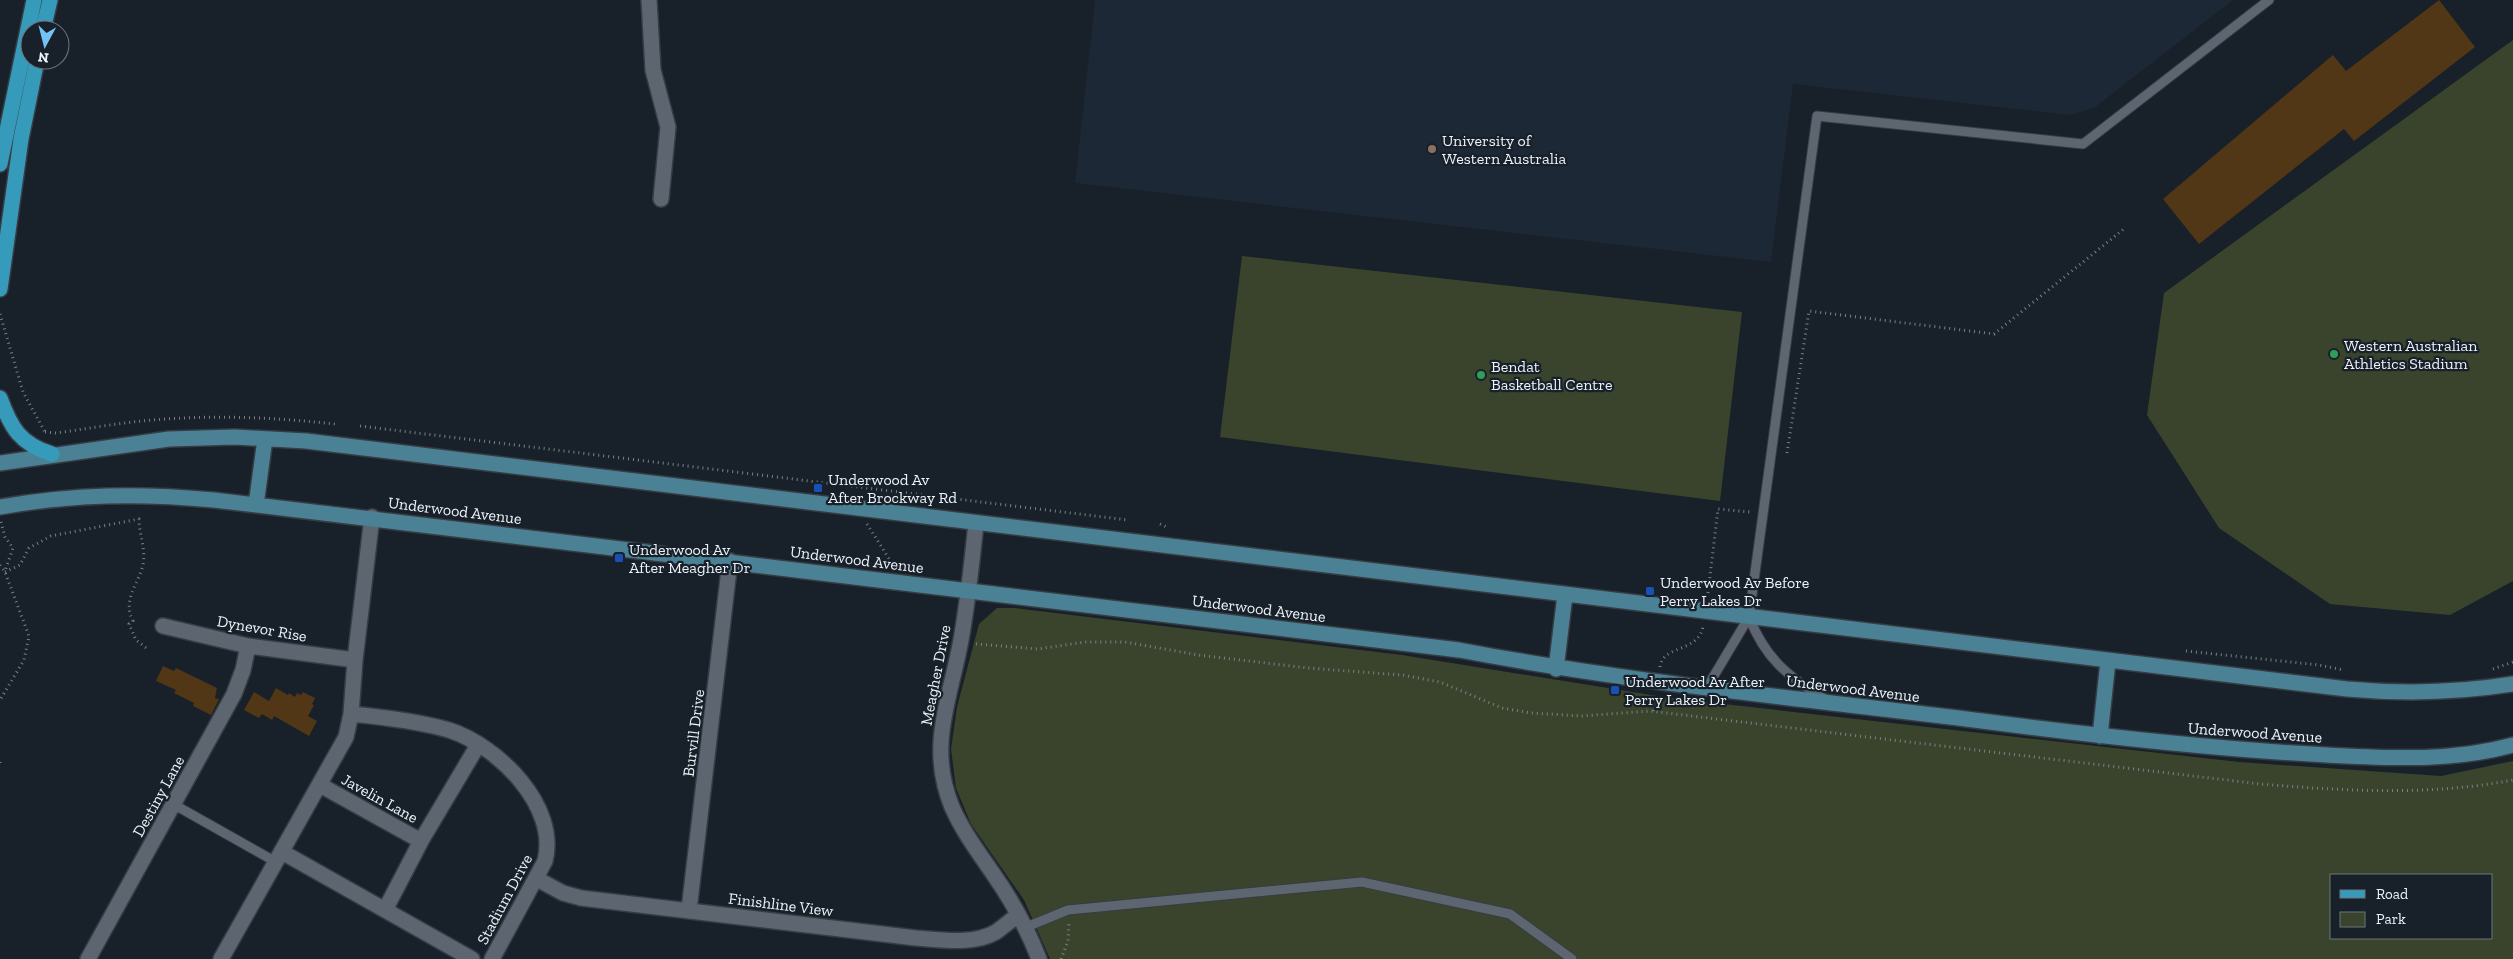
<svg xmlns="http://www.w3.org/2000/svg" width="2513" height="959" font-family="'Zilla Slab',serif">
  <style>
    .built { fill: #1d2836 }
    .green { fill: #3a442d; fill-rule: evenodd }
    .building { fill: #513715 }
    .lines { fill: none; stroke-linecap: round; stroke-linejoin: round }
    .lane-casing { stroke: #373c44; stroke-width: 11 }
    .street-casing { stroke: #373c44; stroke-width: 18 }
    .secondary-casing { stroke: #373c44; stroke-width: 18 }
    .primary-casing { stroke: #373c44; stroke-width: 18 }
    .path { stroke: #798087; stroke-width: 3; stroke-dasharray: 1 4; stroke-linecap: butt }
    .lane { stroke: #5d6670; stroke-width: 9 }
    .street { stroke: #5d6670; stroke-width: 15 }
    .secondary { stroke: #4a8195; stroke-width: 15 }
    .primary { stroke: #369bba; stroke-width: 15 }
    .education-dot { fill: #8d6e63; stroke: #182029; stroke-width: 2 }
    .leisure-dot { fill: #2e9e5b; stroke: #182029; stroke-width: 2 }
    .transit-dot { fill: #1a4fb4; stroke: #182029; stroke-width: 2 }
    .labels { text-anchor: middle; stroke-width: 4.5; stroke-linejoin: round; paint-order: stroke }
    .poi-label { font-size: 16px; fill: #ecf2f8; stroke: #182029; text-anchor: start }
    .street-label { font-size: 16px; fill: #ecf2f8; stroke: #182029 }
  </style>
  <rect width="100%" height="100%" fill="#182029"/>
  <path class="built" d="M 1095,0 L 2233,0 L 2094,108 L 2070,115 L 1793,84 L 1771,262 L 1075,183 Z"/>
  <path class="green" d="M 2513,40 L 2513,581 L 2450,615 L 2330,604 L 2219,528 L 2147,415 L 2164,293 Z
    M 1242,256 L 1742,312 L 1720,501 L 1220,437 Z
    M 997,608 L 1014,608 L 1402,655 L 1670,698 L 2239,762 L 2441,776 L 2513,761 L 2513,959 L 1050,959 L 1024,900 L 971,824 L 956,788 L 951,749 L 957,707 L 979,624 ZM 2332,875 L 2492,875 L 2492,938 L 2332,938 Z"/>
  <path class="building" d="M 2439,0 L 2475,47 L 2354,141 L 2344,129 L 2199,244 L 2163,199 L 2333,55 L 2346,71 Z
    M 163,666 L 174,671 L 176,668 L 217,688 L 215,698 L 219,699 L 211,715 L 193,706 L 194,703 L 174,693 L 176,690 L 156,681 Z
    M 276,688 L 288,695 L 289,693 L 295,697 L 297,693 L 301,695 L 303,692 L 315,698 L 312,704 L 314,705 L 308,716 L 317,721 L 309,736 L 274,716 L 272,720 L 262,714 L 259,718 L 244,710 L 254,692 L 269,701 Z"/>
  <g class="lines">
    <g class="lane-casing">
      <path id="lane" d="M 1749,617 C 1765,658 1788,677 1825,699
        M 1706,689 L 1749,617 L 1817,116 L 2083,144 L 2269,0
        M 173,804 L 276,862
        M 1024,928 L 1068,910 L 1362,882 L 1510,914 L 1572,959"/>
    </g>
    <g class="street-casing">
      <path id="street" d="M 649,0 L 653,70 L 668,127 L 661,199
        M 976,523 C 972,562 968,601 961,640 C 950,700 927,746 952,807 C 963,832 979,853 994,875 C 1012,901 1028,930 1039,959
        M 163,626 L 248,646 L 355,660
        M 351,714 C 383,717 417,721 449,730 C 498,746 559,806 545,861 L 492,959
        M 320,785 L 421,841
        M 282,852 L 472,959
        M 537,879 L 563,893 L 581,898 L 916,938 C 941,940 974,945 996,932 C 1003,927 1011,920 1018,915
        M 385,910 L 421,841 L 478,745
        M 689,910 L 730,561
        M 88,959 L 234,694 L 243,670 L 248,646
        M 221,959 L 346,737 L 351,714 L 355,660 L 372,517"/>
    </g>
    <g class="secondary-casing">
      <path id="secondary" d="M 0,463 L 169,439 L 235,437 L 306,441 L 2347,689 C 2403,694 2457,693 2513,684
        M 256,505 L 265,439
        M 0,507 C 74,494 139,493 214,500 L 1459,650 C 1632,683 1807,699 1982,721 C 2097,736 2212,749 2327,755 C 2389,758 2452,762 2513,745
        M 1556,669 L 1565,595
        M 2100,736 L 2108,661"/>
    </g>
    <g class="primary-casing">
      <path id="primary" d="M 43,30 L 50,0
        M 0,164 L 34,0
        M 0,289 L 21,139 L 37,60
        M 0,398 C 11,428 20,444 52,454"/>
    </g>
    <path class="path" d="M 0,314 L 23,392 L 45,432
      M 360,426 L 1128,520
      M 45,432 L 56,433 C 93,428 129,421 167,419 C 223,415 279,418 335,424
      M 1787,453 L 1809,311 L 1994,334 L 2125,228
      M 1,522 L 5,537 L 13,548 L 5,571
      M 867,524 L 893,565
      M 1160,524 L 1169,528
      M 0,565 L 5,572 L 29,636 L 24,660 L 0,700
      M 5,572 L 20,565 L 29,548 L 51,536 L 139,519 C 139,535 146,548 143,565 C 138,585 122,600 133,621 L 129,624 L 136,640 L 149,650
      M 1708,593 L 1718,509 L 1750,512
      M 976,644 L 1038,649 L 1085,642 L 1125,642 L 1198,655 L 1308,668 L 1402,675 L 1440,682 L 1502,708 L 1531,713 L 1581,716 L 1650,711 L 2260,784 C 2345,791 2429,796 2513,780
      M 2186,651 L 2319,665 L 2343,670
      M 1660,667 C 1663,644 1699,653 1703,626
      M 2493,669 L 2513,662
      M 1653,711 L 1656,697
      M 0,762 L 0,765
      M 1061,959 L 1068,941 L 1069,923"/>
    <use href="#lane" class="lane"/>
    <use href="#street" class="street"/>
    <use href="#secondary" class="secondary"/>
    <use href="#primary" class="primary"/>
  </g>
  <circle class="education-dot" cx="1432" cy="149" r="5"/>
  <g class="leisure-dot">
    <circle cx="2334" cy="354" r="5"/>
    <circle cx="1481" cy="375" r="5"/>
  </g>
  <g class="transit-dot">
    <rect x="813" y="483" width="10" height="10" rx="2.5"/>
    <rect x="614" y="553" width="10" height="10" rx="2.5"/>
    <rect x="1645" y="586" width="10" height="10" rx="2.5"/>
    <rect x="1610" y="685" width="10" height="10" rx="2.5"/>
  </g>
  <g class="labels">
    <g class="poi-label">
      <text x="1442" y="146">University of<tspan x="1442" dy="18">Western Australia</tspan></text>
      <text x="2344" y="351">Western Australian<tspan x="2344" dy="18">Athletics Stadium</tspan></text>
      <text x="1491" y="372">Bendat<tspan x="1491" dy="18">Basketball Centre</tspan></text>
      <text x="828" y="485">Underwood Av<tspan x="828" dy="18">After Brockway Rd</tspan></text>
      <text x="629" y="555">Underwood Av<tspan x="629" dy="18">After Meagher Dr</tspan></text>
      <text x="1660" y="588">Underwood Av Before<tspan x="1660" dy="18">Perry Lakes Dr</tspan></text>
      <text x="1625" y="687">Underwood Av After<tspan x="1625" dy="18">Perry Lakes Dr</tspan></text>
    </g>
    <g class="street-label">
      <text transform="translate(455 510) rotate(7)" y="6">Underwood Avenue</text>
      <text transform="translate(857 559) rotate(7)" y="6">Underwood Avenue</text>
      <text transform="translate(1259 608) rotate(7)" y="6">Underwood Avenue</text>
      <text transform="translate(262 628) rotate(10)" y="6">Dynevor Rise</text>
      <text transform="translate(935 675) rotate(-79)" y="6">Meagher Drive</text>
      <text transform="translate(1853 688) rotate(7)" y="6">Underwood Avenue</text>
      <text transform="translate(2255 732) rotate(4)" y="6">Underwood Avenue</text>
      <text transform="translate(693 733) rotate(-83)" y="6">Burvill Drive</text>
      <text transform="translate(158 796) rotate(-61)" y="6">Destiny Lane</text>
      <text transform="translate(380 798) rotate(29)" y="6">Javelin Lane</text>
      <text transform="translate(504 899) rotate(-62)" y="6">Stadium Drive</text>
      <text transform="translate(781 904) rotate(7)" y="6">Finishline View</text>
    </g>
  </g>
  <rect x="2330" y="874" width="162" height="65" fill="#182029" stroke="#6d747c"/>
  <rect x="2340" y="890" width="25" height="8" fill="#369bba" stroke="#6d747c"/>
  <text x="2376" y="899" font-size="15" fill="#ecf2f8">Road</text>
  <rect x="2340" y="912" width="25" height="15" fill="#3a442d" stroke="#6d747c"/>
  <text x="2376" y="924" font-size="15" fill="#ecf2f8">Park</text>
  <g transform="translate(45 45) rotate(187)"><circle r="24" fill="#182029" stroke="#6d747c"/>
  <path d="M0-4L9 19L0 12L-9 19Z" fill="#73c1f6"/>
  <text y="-8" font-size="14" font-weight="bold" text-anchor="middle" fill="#ecf2f8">N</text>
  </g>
</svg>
